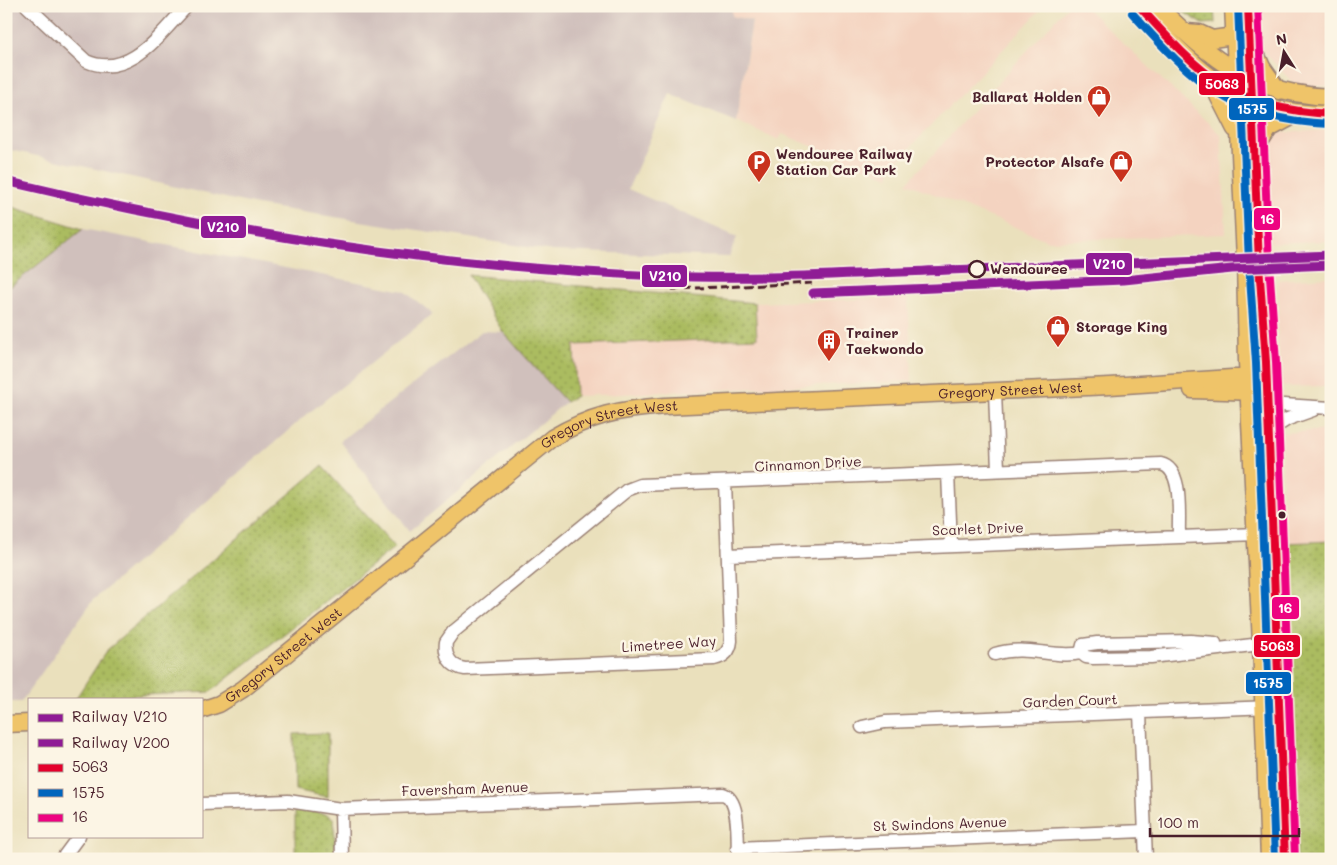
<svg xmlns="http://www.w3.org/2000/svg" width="1337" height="865" font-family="Mali,sans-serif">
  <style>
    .built { fill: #f4d3c0 }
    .industrial { fill: #d0c0bc }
    .grass { fill: url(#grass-dots); stroke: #7a6e46 }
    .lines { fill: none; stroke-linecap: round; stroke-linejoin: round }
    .minor-casing { stroke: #9a8074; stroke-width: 15 }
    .major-casing { stroke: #9a8074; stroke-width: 19 }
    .minor { stroke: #fff; stroke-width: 12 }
    .major { stroke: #efc469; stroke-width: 16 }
    .rail { stroke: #4a1f2b; stroke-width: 3; stroke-dasharray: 8 4; stroke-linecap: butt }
    .bus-1-casing { stroke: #fcf5e5; stroke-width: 11 }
    .bus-2-casing { stroke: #fcf5e5; stroke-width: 11 }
    .bus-3-casing { stroke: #fcf5e5; stroke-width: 11 }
    .bus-1 { stroke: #e4002b; stroke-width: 8 }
    .bus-2 { stroke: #0065bd; stroke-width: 8 }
    .bus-3 { stroke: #ed0381; stroke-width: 8 }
    .rail-1-casing { stroke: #fcf5e5; stroke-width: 12 }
    .rail-2-casing { stroke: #fcf5e5; stroke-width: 12 }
    .rail-1 { stroke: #8f1a95; stroke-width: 9 }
    .rail-2 { stroke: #8f1a95; stroke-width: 9 }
    .stop-dot { fill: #fcf5e5; stroke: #4a1f2b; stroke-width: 2.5 }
    .bus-dot { fill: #4a1f2b; stroke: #fcf5e5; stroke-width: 2 }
    .labels { text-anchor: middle; stroke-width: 5; stroke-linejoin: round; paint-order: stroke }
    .poi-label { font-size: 14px; font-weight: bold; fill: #4a1f2b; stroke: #fcf5e5; text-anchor: start }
    .stop-label { font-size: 14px; font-weight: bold; fill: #4a1f2b; stroke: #fcf5e5; text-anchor: start }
    .street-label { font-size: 14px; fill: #4a1f2b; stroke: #fcf5e5 }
    .line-badge { stroke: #fcf5e5; stroke-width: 2 }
    .badge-label { font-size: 14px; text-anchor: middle; font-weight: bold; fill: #fff }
  </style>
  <defs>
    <pattern id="grass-dots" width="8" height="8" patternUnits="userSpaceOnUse" patternTransform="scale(1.25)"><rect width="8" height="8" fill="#abbc60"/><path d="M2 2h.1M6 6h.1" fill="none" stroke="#8d984f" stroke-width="1.8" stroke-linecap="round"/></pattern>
  </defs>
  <rect width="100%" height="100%" fill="#fcf5e5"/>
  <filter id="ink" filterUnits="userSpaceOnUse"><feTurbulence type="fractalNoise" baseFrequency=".02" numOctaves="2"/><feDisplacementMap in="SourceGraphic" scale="10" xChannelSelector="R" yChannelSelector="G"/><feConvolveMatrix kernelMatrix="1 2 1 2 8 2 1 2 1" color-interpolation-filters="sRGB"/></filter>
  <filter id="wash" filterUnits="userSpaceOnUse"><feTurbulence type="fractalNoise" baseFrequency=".0096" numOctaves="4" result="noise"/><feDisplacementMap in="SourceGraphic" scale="20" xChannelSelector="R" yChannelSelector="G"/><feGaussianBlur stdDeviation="1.12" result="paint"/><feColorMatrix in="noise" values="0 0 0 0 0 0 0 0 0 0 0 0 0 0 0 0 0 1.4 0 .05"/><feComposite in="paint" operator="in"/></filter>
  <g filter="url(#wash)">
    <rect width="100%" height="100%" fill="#eae0bc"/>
    <path class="built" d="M 732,6 L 1044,6 L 891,168 L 889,177 L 782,134 L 779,140 L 736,121 L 752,21 L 732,16 Z
      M 1068,6 L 1084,6 L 1221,135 L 1226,234 L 1049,241 L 907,183 Z
      M 1261,6 L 1331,6 L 1331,86 L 1296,86 L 1262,50 Z
      M 1331,130 L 1331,241 L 1270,243 L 1266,145 L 1278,133 Z
      M 1331,277 L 1331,386 L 1281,387 L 1277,314 L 1280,314 L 1278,280 Z
      M 908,298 L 912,381 L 576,396 L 574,345 L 757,338 L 755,303 Z
      M 1331,430 L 1331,541 L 1285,543 L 1281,433 Z"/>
    <path class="industrial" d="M 6,6 L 732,6 L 732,16 L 752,21 L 736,121 L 670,94 L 628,189 L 737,237 L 729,257 L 553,251 L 257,205 L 6,149 Z
      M 83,229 L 404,291 L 433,314 L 305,416 L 93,600 L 21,702 L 6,702 L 6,290 Z
      M 482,331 L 503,332 L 566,402 L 410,531 L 340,441 Z"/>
    <path class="grass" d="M 1174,6 L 1214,6 L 1215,23 L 1203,24 Z
      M 6,205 L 83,229 L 6,290 Z
      M 468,275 L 755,303 L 757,338 L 574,345 L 576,396 L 566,402 L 503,332 Z
      M 322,466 L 395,547 L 210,692 L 76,698 L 107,650 Z
      M 1331,541 L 1331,859 L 1297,859 L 1285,543 Z
      M 328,733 L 328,797 L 295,790 L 294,734 Z
      M 295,807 L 328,815 L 334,819 L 336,859 L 295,859 Z"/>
  </g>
  <g filter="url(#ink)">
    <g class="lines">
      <g class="minor-casing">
        <path id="minor" d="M 27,6 L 86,61 C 129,80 160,34 187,6
          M 995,391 L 998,470
          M 1250,403 L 1331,408
          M 1269,431 L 1288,419 L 1313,410
          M 948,473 L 951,545
          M 725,482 L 731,641 C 730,651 724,657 714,659 L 465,669 C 451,667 444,656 446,642 L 453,632 L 627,490 L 640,485 L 1161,464 C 1184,469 1178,517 1179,536
          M 728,555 L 1256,534
          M 1081,653 L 1083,645 L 1097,643 L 1191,641 L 1215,643
          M 995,654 C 1025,644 1056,659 1081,653 L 1086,657 L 1093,658 L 1151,657 L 1261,644
          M 1140,713 L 1146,859
          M 862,727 L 885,722 L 1271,707
          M 201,804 L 288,801 L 341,809 L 723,794 C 741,799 737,842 738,859
          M 341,809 L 342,859
          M 737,848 L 1144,831
          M 62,859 L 79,836"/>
      </g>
      <g class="major-casing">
        <g id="major">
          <path d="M 1139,6 C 1197,71 1238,115 1331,114"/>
          <path d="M 1157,6 C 1213,59 1249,94 1331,97"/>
          <path d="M 1233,6 L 1245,259 L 1247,362 L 1261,644 L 1269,859"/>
          <path d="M 1248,6 L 1259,264 L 1266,362 L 1285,859"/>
          <path d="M 1186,32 L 1199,33 L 1212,39 L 1234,36"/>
          <path d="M 1253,47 L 1262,67 L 1279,91"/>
          <path d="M 1210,80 L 1235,129"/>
          <path d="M 1254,152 L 1269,129 L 1299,113"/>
          <path d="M 1192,390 L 1258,392"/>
          <path id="s1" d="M 201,710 L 219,704 L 243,689 L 552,438 C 591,415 620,409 665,406 L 1110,386 L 1232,378 L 1267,378"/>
          <path d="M 6,724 L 29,723"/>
        </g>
      </g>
      <use href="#minor" class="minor"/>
      <use href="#major" class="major"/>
      <path class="rail" d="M 672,289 L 813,283"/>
      <g class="bus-1-casing">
        <path id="bus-1" d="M 1139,6 C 1201,75 1234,109 1331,114
          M 1248,6 L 1259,264 L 1266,362 L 1285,859"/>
      </g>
      <g class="bus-2-casing">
        <path id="bus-2" d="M 1238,6 L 1249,264 L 1256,363 L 1275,859
          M 1132,13 C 1196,84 1231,119 1330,124"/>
      </g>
      <g class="bus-3-casing">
        <path id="bus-3" d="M 1258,6 L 1269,263 L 1276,362 L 1295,859"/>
      </g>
      <use href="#bus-1" class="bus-1"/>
      <use href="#bus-2" class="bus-2"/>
      <use href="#bus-3" class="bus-3"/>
      <g class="rail-1-casing">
        <path id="rail-1" d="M 6,181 C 222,233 439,267 661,276 C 757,280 853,274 949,270 C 1076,265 1204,260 1331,255"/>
      </g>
      <g class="rail-2-casing">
        <path id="rail-2" d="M 813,293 L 1124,280 L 1232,269 L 1331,265"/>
      </g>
      <use href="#rail-1" class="rail-1"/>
      <use href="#rail-2" class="rail-2"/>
    </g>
  </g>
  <defs>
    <g id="shop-pin" transform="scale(1.25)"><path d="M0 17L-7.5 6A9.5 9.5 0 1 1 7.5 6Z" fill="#c8321e" stroke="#fcf5e5"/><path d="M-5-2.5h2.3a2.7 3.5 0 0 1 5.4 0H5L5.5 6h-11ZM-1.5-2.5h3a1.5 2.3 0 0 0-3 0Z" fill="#fff"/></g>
    <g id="parking-pin" transform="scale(1.25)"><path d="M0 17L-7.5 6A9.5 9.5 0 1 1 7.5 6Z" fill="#c8321e" stroke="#fcf5e5"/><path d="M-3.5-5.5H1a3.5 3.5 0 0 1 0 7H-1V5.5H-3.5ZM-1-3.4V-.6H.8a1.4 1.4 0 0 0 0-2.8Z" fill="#fff"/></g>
    <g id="building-pin" transform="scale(1.25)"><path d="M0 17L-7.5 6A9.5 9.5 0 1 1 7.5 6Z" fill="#c8321e" stroke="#fcf5e5"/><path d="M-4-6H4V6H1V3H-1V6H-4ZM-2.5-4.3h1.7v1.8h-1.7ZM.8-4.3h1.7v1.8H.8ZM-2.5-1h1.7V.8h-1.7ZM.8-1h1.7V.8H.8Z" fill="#fff"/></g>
  </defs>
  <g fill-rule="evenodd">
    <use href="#shop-pin" x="1099" y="97"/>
    <use href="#parking-pin" x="759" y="162"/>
    <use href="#shop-pin" x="1121" y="162"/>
    <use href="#shop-pin" x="1058" y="327"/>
    <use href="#building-pin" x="829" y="341"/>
  </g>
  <circle class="stop-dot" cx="977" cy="269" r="8"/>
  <circle class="bus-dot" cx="1282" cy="515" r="4.5"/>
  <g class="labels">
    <g class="poi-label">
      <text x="1082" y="102" text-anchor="end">Ballarat Holden</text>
      <text x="776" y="159">Wendouree Railway<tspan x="776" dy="16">Station Car Park</tspan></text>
      <text x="1104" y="167" text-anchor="end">Protector Alsafe</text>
      <text x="1076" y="332">Storage King</text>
      <text x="846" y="338">Trainer<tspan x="846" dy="16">Taekwondo</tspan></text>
    </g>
    <g class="stop-label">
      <text x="990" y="274">Wendouree</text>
    </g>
    <g class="street-label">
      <text dy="5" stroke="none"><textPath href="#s1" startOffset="910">Gregory Street West</textPath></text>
      <text dy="5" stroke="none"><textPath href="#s1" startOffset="505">Gregory Street West</textPath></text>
      <text transform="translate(808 464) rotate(-3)" y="5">Cinnamon Drive</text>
      <text transform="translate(978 529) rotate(-2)" y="5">Scarlet Drive</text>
      <text transform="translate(669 644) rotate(-4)" y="5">Limetree Way</text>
      <text dy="5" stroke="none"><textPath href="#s1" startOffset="100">Gregory Street West</textPath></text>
      <text transform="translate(1070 701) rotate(-2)" y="5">Garden Court</text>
      <text transform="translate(465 789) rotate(-2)" y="5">Faversham Avenue</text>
      <text transform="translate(940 824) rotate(-2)" y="5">St Swindons Avenue</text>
    </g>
  </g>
  <g class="line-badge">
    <rect x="1198" y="72" width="48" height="24" rx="5" fill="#e4002b"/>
    <rect x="1228" y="97" width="47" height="24" rx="5" fill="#0065bd"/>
    <rect x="1253" y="207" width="28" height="24" rx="5" fill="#ed0381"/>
    <rect x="200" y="215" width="47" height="24" rx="5" fill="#8f1a95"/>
    <rect x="1085" y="252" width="48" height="24" rx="5" fill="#8f1a95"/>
    <rect x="641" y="264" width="47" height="24" rx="5" fill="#8f1a95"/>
    <rect x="1271" y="596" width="29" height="24" rx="5" fill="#ed0381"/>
    <rect x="1253" y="634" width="48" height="24" rx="5" fill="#e4002b"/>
    <rect x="1245" y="671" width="47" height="24" rx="5" fill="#0065bd"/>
  </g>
  <g class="badge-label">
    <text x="1222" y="89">5063</text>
    <text x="1252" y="114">1575</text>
    <text x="1267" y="224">16</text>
    <text x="223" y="232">V210</text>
    <text x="1109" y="269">V210</text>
    <text x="665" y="281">V210</text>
    <text x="1285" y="613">16</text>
    <text x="1277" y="651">5063</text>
    <text x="1268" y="688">1575</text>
  </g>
  <rect width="1337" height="865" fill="none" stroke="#fcf5e5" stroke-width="25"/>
  <rect x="28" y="698" width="175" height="140" fill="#fcf5e5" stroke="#b59f9b"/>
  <rect x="38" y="714" width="25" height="8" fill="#8f1a95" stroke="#b59f9b"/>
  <text x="72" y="722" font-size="15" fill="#4a1f2b">Railway V210</text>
  <rect x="38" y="739" width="25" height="8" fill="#8f1a95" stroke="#b59f9b"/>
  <text x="72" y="748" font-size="15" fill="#4a1f2b">Railway V200</text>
  <rect x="38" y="764" width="25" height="8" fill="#e4002b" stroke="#b59f9b"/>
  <text x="72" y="772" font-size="15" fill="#4a1f2b">5063</text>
  <rect x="38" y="789" width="25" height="8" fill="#0065bd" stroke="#b59f9b"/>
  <text x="72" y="798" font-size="15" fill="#4a1f2b">1575</text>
  <rect x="38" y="814" width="25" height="8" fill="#ed0381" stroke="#b59f9b"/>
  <text x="72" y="822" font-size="15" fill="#4a1f2b">16</text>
  <g transform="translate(1284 52) rotate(349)" stroke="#fcf5e5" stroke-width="4" paint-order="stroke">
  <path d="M0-4L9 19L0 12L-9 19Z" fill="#4a1f2b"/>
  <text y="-8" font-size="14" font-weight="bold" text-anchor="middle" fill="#4a1f2b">N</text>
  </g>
  <path d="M1150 828v8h149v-8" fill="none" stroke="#4a1f2b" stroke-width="2.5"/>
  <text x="1157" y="828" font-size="15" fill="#4a1f2b" stroke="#fcf5e5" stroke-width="4" paint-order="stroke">100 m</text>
</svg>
